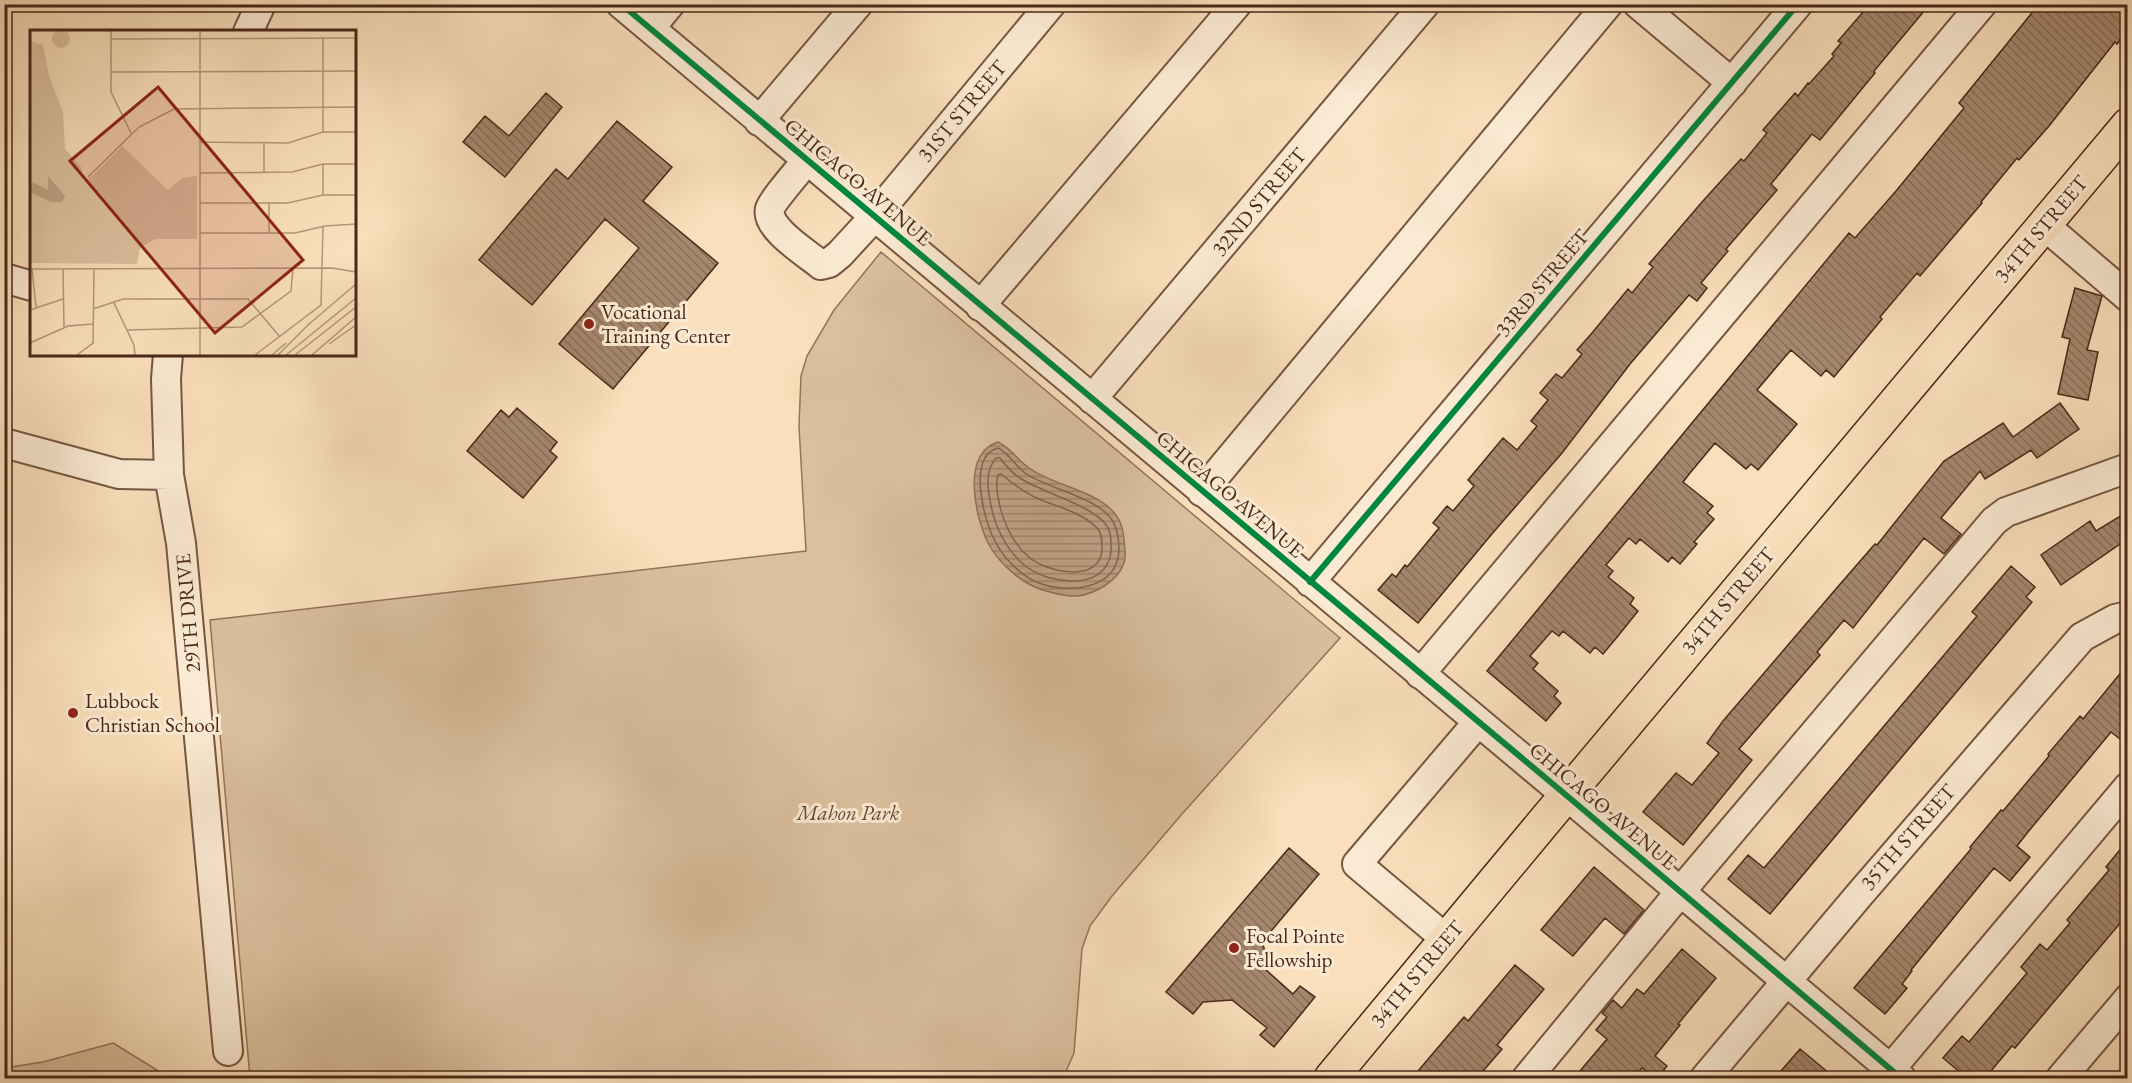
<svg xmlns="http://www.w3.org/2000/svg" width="2132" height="1083" font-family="'EB Garamond',serif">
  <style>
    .green { fill: #dbc09f; stroke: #93745c; stroke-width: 1.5 }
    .water { fill: url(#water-rules); stroke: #907159; stroke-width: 1.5 }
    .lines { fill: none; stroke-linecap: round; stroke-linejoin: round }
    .shore { stroke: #84644e; stroke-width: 1.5 }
    .building { fill: url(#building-back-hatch); stroke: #4b2819; stroke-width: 1.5 }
    .minor-casing { stroke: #765642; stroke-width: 32 }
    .major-casing { stroke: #4b2819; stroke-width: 36 }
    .minor { stroke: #fbead3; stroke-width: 28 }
    .major { stroke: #f9dfbb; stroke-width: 33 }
    .cycleway-casing { stroke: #fbead3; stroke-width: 10 }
    .cycleway { stroke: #00873e; stroke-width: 6 }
    .poi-dot { fill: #8f2418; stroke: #fbead3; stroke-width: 2 }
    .labels { text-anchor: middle; stroke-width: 6; stroke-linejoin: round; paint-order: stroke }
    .street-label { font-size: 21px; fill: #4b2819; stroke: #fbead3 }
    .poi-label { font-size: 21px; fill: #4b2819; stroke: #fbead3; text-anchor: start }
    .park-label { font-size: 21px; font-style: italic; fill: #684634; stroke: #fbead3 }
    .inset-road { fill: none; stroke: #b3967a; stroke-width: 1.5 }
    .view { fill: #8f2418; fill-opacity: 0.15; stroke: #8f2418; stroke-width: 3 }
    .inset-edge { fill: none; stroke: #4b2819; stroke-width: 3 }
  </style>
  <defs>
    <pattern id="water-rules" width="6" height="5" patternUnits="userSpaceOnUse" patternTransform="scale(1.5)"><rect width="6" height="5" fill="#bea184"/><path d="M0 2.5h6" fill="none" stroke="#9c836b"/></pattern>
    <pattern id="building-back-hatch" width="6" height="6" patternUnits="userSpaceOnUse" patternTransform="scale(1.5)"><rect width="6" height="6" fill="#a5876d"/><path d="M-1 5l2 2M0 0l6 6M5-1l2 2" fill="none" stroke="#886e59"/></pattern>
  </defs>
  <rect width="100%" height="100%" fill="#f9dfbb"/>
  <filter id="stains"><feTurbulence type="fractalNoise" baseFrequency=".00333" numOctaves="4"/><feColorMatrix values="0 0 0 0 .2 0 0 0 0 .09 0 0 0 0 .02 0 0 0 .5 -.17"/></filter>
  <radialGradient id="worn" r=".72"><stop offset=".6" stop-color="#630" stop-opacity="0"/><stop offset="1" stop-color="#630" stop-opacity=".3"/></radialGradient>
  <path class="green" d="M 881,252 L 1340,638 L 1182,814 L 1112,896 L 1090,926 L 1082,949 L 1074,1053 L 1063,1078 L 250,1078 L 210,620 L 806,551 L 799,426 L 801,376 L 807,356 L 834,310 Z
    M 113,1043 L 170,1078 L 5,1078 L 5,1068 L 43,1062 Z"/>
  <path class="water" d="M 998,442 C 1011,448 1017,460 1029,468 C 1054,486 1097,490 1116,515 C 1122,523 1123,531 1124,540 C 1125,547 1126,557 1124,563 C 1118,581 1095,594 1077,596 C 1068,597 1055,593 1046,591 C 1023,585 999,564 988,543 C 975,516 961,454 998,442 Z"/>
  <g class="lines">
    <path class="shore" d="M 998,448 C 1009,453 1015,466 1025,473 C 1048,489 1097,497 1112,520 C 1118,529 1119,540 1119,551 C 1116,590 1069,594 1039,583 C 1021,576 1002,557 994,539 C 984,520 967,456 998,448 Z
      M 996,458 L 1000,458 C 1006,466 1014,475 1023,480 C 1044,493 1094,506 1107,526 C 1110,531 1111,537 1111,543 C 1115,592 1051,587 1024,565 C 1006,549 996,529 991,506 C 988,490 984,472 996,458 Z
      M 1001,474 C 1013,484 1025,493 1039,499 C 1058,507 1083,513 1097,528 C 1102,533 1102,542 1102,549 C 1101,584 1047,572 1030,558 C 1014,545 1005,526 1000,507 C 998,496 995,486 998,475 Z"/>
  </g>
  <path class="building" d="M 1870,4 L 1930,4 L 1874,71 L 1875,73 L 1820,140 L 1812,134 L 1771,184 L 1777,190 L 1726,249 L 1728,251 L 1701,283 L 1707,288 L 1697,301 L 1689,295 L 1630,364 L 1562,453 L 1491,535 L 1418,623 L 1378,590 L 1392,574 L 1396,577 L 1405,565 L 1407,567 L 1439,528 L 1433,523 L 1447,506 L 1453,511 L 1474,486 L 1468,480 L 1503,438 L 1517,450 L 1537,426 L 1531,421 L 1548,400 L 1540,393 L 1556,374 L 1562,378 L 1582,354 L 1577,350 L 1592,333 L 1628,289 L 1632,293 L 1653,267 L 1649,264 L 1702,202 L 1741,159 L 1744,161 L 1767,133 L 1763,130 L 1775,116 L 1795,93 L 1798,96 L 1808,83 L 1809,84 L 1834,56 L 1832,54 L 1841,43 L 1838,41 Z
    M 2039,4 L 2127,4 L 2127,31 L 2117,44 L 2115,42 L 2049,126 L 2019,160 L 2017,158 L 1981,202 L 1982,203 L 1920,276 L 1917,273 L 1880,317 L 1882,319 L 1834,377 L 1826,370 L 1821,376 L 1791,350 L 1784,358 L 1757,390 L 1797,424 L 1758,470 L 1751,464 L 1746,469 L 1715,443 L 1690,473 L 1683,482 L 1713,506 L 1707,513 L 1714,519 L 1694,542 L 1697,544 L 1680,564 L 1672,557 L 1668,562 L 1640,539 L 1636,544 L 1629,538 L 1606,565 L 1613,571 L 1608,577 L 1634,598 L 1630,604 L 1638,611 L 1618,636 L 1603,654 L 1595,647 L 1590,653 L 1563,631 L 1559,636 L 1552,631 L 1530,656 L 1538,663 L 1533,669 L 1558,691 L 1554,696 L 1561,703 L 1546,721 L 1487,671 L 1849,233 L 1855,238 L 1896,191 L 1964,108 L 1959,103 Z
    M 546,93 L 562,107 L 505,177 L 463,142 L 485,116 L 509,136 Z
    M 617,121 L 672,167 L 643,201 L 718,263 L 613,389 L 559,344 L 639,248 L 605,219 L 532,305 L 479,260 L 556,169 L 568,179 Z
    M 2075,288 L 2102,296 L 2087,350 L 2098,352 L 2088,400 L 2058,394 L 2070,339 L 2062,337 Z
    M 2060,403 L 2079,429 L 2037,458 L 2031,450 L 1985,479 L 1980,471 L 1941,518 L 1961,534 L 1944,554 L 1924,538 L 1853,628 L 1844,620 L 1817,652 L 1820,655 L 1739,749 L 1752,760 L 1683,845 L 1643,812 L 1676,773 L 1692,785 L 1719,753 L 1707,743 L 1723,721 L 1835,590 L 1875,544 L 1877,545 L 1944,461 L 2003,423 L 2013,437 Z
    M 517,408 L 557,442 L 550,451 L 557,457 L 523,498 L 467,451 L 501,410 L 509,417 Z
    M 2127,512 L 2127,539 L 2061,585 L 2041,555 L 2090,521 L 2096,531 Z
    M 2011,566 L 2035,587 L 2026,597 L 2032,602 L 1770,914 L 1728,879 L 1748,855 L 1764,868 L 1977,616 L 1972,612 Z
    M 2127,665 L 2127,730 L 2120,739 L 2111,732 L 2028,832 L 2017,846 L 2030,857 L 2010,881 L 1994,868 L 1911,970 L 1912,971 L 1902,984 L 1907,988 L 1885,1014 L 1854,988 L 1971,849 L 1970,847 L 2001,810 L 2003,811 L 2049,756 L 2048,754 L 2080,716 L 2083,719 Z
    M 2127,841 L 2127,915 L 2015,1048 L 2012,1046 L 1985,1078 L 1967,1078 L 1943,1058 L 1962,1036 L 1969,1042 L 2027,973 L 2021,967 L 2040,944 L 2047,950 L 2070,923 L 2067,920 L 2109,870 L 2106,867 Z
    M 1289,848 L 1319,874 L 1262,942 L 1266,954 L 1265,969 L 1293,994 L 1300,986 L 1315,997 L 1274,1047 L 1260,1035 L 1267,1028 L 1232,1000 L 1203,1002 L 1193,1014 L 1166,992 Z
    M 1594,867 L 1644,910 L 1624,934 L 1605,918 L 1573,956 L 1541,930 Z
    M 1682,949 L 1716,978 L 1678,1024 L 1680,1025 L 1655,1056 L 1667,1066 L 1657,1078 L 1642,1068 L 1633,1078 L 1574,1078 L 1607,1039 L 1596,1030 L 1607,1017 L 1602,1013 L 1613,1000 L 1622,1008 L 1637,989 L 1644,994 Z
    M 1515,965 L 1544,989 L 1497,1045 L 1502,1049 L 1477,1078 L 1412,1078 L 1464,1017 L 1468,1021 Z
    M 1800,1049 L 1835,1078 L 1775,1078 Z"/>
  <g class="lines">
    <g class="minor-casing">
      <path id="minor" d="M 621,4 L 1566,795 L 1901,1078
        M 1638,4 L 1732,83
        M 650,28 L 670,4
        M 248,32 L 261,4
        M 759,121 L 858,4
        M 807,160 C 800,169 772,201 770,209 C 765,228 808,254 821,265 L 829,263 L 840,254 L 874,217 L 1051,4
        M 2044,225 L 2128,297
        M 4,278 L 32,286
        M 980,306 L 1237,4
        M 168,354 L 166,379 L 169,475 L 181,543 L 228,1051
        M 1092,399 L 1425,4
        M 4,443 L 119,474 L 169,475
        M 1202,492 L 1608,4
        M 1310,582 L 1798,4
        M 1420,674 L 1982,4
        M 1446,939 L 1357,864 L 1478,722
        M 1527,1078 L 1680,892 L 1994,521 L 2006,512 L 2128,468
        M 1705,1078 L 1860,894 L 2082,637 L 2115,619 L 2128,616
        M 1883,1078 L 2128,787
        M 2061,1078 L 2128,999"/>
    </g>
    <g class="major-casing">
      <path id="major" d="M 1331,1078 L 1548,817 L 2128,125"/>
    </g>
    <use href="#minor" class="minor"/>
    <use href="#major" class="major"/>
    <g class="cycleway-casing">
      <path id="cycleway" d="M 621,4 L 1566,795 L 1901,1078
        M 1310,582 L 1798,4"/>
    </g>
    <use href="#cycleway" class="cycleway"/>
  </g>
  <g class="poi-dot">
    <circle cx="589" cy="324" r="6"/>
    <circle cx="73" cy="713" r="6"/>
    <circle cx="1234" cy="948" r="6"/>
  </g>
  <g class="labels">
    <g class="street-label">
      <text transform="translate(962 111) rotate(-50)" y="7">31ST STREET</text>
      <text transform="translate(858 182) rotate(40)" y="7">CHICAGO AVENUE</text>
      <text transform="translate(1259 202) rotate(-50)" y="7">32ND STREET</text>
      <text transform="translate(2041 229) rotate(-50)" y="7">34TH STREET</text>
      <text transform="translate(1542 283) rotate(-50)" y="7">33RD STREET</text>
      <text transform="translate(1230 494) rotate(40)" y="7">CHICAGO AVENUE</text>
      <text transform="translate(1728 601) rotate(-50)" y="7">34TH STREET</text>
      <text transform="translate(188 613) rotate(-95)" y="7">29TH DRIVE</text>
      <text transform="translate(1603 806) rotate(40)" y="7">CHICAGO AVENUE</text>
      <text transform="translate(1908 837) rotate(-49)" y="7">35TH STREET</text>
      <text transform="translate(1417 974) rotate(-50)" y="7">34TH STREET</text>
    </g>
    <g class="poi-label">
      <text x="601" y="319">Vocational<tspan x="601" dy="24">Training Center</tspan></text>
      <text x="85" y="708">Lubbock<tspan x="85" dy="24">Christian School</tspan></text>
      <text x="1246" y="943">Focal Pointe<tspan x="1246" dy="24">Fellowship</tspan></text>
    </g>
    <g class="park-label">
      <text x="848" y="820">Mahon Park</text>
    </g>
  </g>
  <g transform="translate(30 30)">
    <rect width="326" height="326" fill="#f9dfbb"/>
    <path d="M22 9a9 9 0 1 1 18 0a9 9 0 1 1-18 0ZM 0,11 L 13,15 L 19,46 L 33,82 L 35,119 L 51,137 L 53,150 L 56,152 L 92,116 L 138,160 L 152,148 L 167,146 L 167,209 L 125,209 L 110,218 L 107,234 L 0,233 Z" fill="#dbc09f"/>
    <path d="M 18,146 L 35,166 L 32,172 L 21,172 L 0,162 L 2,152 L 18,160 Z" fill="#bea184"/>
    <path class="inset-road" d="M 81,1 L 81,62 L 101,103M 293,8 L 293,102M 81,9 L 326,8M 81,42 L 326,41M 170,112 L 258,113 L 293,102 L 326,102M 293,134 L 293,165M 170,143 L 262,142 L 293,134 L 326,134M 234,143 L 234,112M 58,147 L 109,97 L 144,79 L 326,77M 170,173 L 258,173 L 293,165 L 326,165M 239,173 L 239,203M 170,203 L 265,203 L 295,196 L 326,194M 0,239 L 302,238 L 326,242M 2,239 L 6,277M 33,239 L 34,297M 84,273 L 104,315 L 105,325M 63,279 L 93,269 L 218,269 L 250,307M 0,280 L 33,269M 278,295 L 326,254M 97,300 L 212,297 L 261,261 L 263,238M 0,313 L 38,296 L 63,294M 299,314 L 326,295M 47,325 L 63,313 L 64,239M 170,325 L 170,1M 225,325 L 291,275 L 293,196M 242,325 L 256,313M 248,325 L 281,292M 256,325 L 326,268M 265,325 L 326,277M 282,325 L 326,287"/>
    <path class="view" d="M 128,57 L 273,230 L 185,303 L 40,131 Z"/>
    <rect width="326" height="326" class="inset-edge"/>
  </g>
  <rect width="2132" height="1083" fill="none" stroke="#f9dfbb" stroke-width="24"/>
  <rect x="6" y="6" width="2120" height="1071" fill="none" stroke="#4b2819" stroke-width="3"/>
  <rect x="12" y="12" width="2108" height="1059" fill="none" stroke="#4b2819" stroke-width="1.5"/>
  <rect width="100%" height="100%" filter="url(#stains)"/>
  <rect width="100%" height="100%" fill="url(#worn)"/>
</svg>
